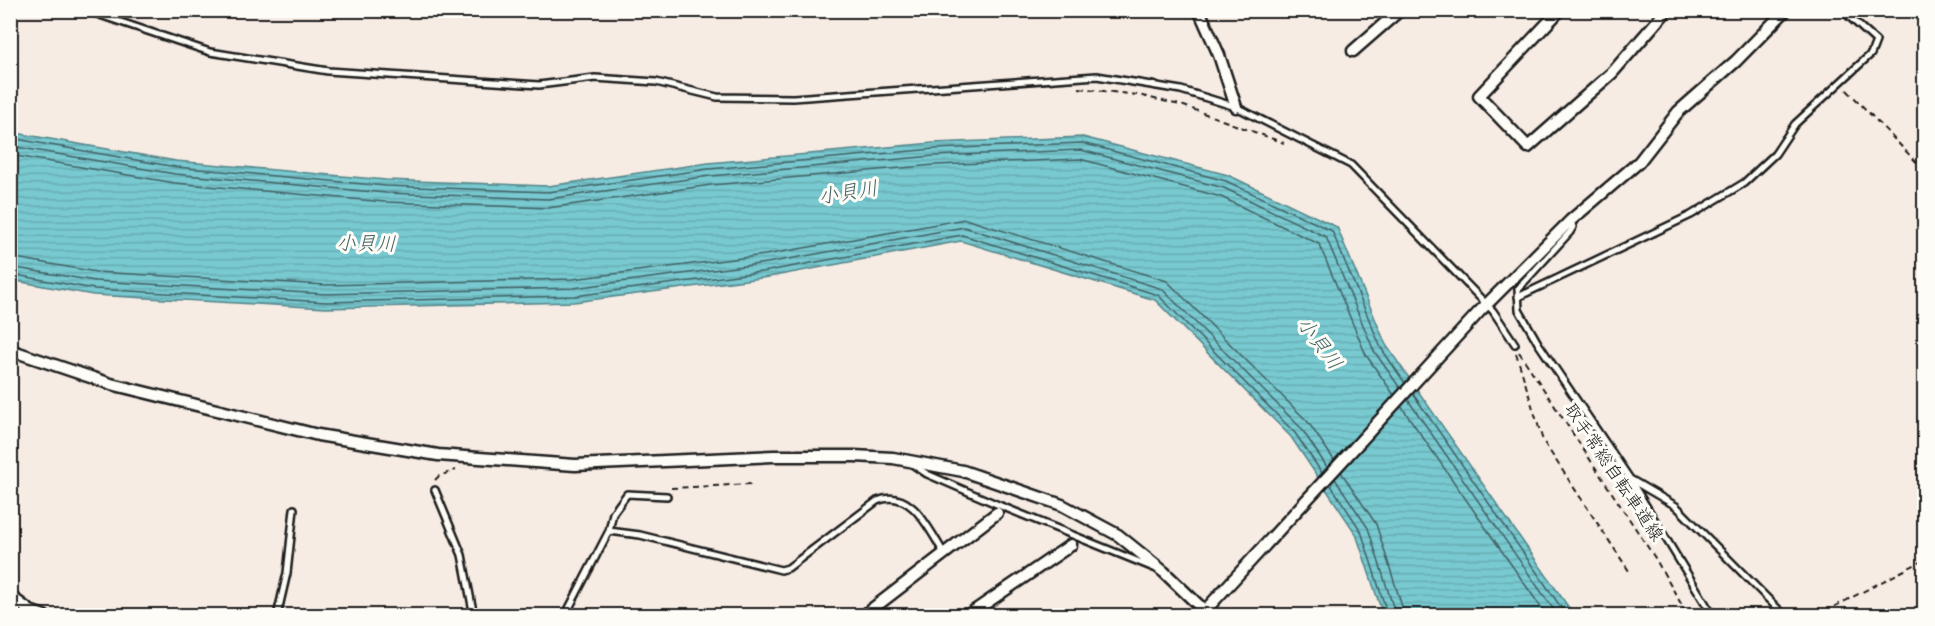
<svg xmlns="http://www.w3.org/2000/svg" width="1935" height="626" font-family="'Shantell Sans','Klee One',sans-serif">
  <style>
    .water { fill: url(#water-rules); stroke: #538488; stroke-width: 1.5 }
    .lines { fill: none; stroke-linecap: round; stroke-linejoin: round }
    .shore { stroke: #416164; stroke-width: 1.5 }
    .lane-casing { stroke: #1c1c1c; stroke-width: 10 }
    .street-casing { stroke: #1c1c1c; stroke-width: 15 }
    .path { stroke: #1c1c1c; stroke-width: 2; stroke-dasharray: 6 4.5; stroke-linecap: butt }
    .lane { stroke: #fdfcf7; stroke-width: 5 }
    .street { stroke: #fdfcf7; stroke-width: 10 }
    .labels { text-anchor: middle; stroke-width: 6; stroke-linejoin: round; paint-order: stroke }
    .street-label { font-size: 18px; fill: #1c1c1c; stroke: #fdfcf7 }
    .water-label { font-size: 20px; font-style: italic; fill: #416164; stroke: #fdfcf7 }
  </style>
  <defs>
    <pattern id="water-rules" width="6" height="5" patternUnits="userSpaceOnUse" patternTransform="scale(1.5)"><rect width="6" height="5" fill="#78c9d0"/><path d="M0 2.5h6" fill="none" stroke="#67acb2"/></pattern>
  </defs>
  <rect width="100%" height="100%" fill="#f7ece4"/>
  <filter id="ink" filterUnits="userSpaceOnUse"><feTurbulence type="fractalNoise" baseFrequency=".0167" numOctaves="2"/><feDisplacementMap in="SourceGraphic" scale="12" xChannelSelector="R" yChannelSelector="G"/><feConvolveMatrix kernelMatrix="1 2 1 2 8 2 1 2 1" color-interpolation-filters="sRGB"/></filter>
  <g filter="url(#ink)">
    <path class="water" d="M 10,132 L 176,161 L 386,180 L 548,186 L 708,163 L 933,143 L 1083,137 L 1228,175 L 1337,227 L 1386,345 L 1574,615 L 1383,615 L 1356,534 L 1291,437 L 1155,300 L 961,241 L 769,277 L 574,302 L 326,308 L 93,295 L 11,280 Z"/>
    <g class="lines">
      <path class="shore" d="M 10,138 L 176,167 L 386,186 L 548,192 L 709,169 L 934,149 L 1082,143 L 1226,181 L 1332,231 L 1381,348 L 1405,383
        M 10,146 L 175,174 L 386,193 L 548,199 L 710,176 L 934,156 L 1081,150 L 1224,188 L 1326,237 L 1374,351 L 1400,388
        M 10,155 L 175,183 L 385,202 L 548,208 L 711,185 L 935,165 L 1080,159 L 1221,197 L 1319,244 L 1366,355 L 1394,395
        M 10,257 L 96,272 L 326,285 L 573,279 L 765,255 L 965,219 L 1167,281 L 1308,422 L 1334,460
        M 10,267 L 95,281 L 326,294 L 573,288 L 767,263 L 964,227 L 1162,289 L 1301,428 L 1327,467
        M 10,274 L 94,289 L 326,302 L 574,296 L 768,271 L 962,235 L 1158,295 L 1295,433 L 1322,473
        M 1413,394 L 1567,616
        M 1408,400 L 1558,616
        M 1401,406 L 1547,616
        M 1341,472 L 1376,524 L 1405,616
        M 1335,479 L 1368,528 L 1396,616
        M 1330,484 L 1361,531 L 1388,616"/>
      <g class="lane-casing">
        <path id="lane" d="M 85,10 L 210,52 L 328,71 L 539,85 L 595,78 L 656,82 L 717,97 L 793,98 L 1097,76 L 1181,90 L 1236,107 L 1351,165 L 1493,311 L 1515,344
          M 1571,221 L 1573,227 L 1570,232 L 1518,289 L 1519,310 L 1538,343 L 1630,479 L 1676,506 L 1785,616
          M 1518,297 L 1691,215 L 1744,183 L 1775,154 L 1795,124 L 1871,54 L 1876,41 L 1842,10
          M 912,464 L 927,474 L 1001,506 L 1154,568
          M 1631,481 L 1713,616
          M 435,490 L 462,555 L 474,616
          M 609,531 L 640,535 L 781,570 L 788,568 L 877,501 C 912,487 929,530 944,553
          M 277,616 L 287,573 L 294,509
          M 565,616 L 609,531 L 613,513 L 627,494 L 667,496"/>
      </g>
      <g class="street-casing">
        <path id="street" d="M 1199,10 L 1219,55 L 1236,107
          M 1560,10 L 1479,96 L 1528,147 L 1612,73 L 1667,10
          M 1353,51 L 1400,10
          M 10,350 L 111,384 L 318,435 L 438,455 L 575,465 L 774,456 L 854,456 L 893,458 L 963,471 L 1062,505 L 1118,535 L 1164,572 L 1210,616
          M 10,596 L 30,611 L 44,616
          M 1201,615 L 1479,312 L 1571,220 L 1639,162 L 1678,112 L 1736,61 L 1786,10
          M 863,616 L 997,513
          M 967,616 L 1071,545"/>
      </g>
      <path class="path" d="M 1079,88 L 1138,95 L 1184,106 L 1284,143
        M 1847,90 L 1924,170
        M 1519,352 L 1655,558 L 1688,616
        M 1516,353 L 1543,441 L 1631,574
        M 435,480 L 439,476 L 456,470
        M 671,488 L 752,484
        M 1816,616 L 1924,560"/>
      <use href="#lane" class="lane"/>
      <use href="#street" class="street"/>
    </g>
  </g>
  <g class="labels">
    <g class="street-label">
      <text transform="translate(1614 472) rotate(56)" y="6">取手常総自転車道線</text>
    </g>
    <g class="water-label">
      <text transform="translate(848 192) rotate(-9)" y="7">小貝川</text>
      <text transform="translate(366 243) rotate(1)" y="7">小貝川</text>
      <text transform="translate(1320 343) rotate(53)" y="7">小貝川</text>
    </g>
  </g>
  <rect width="1935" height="626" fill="none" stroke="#fdfcf7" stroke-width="36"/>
  <rect x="18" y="18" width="1899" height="590" fill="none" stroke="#1c1c1c" stroke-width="2" filter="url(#ink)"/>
</svg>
